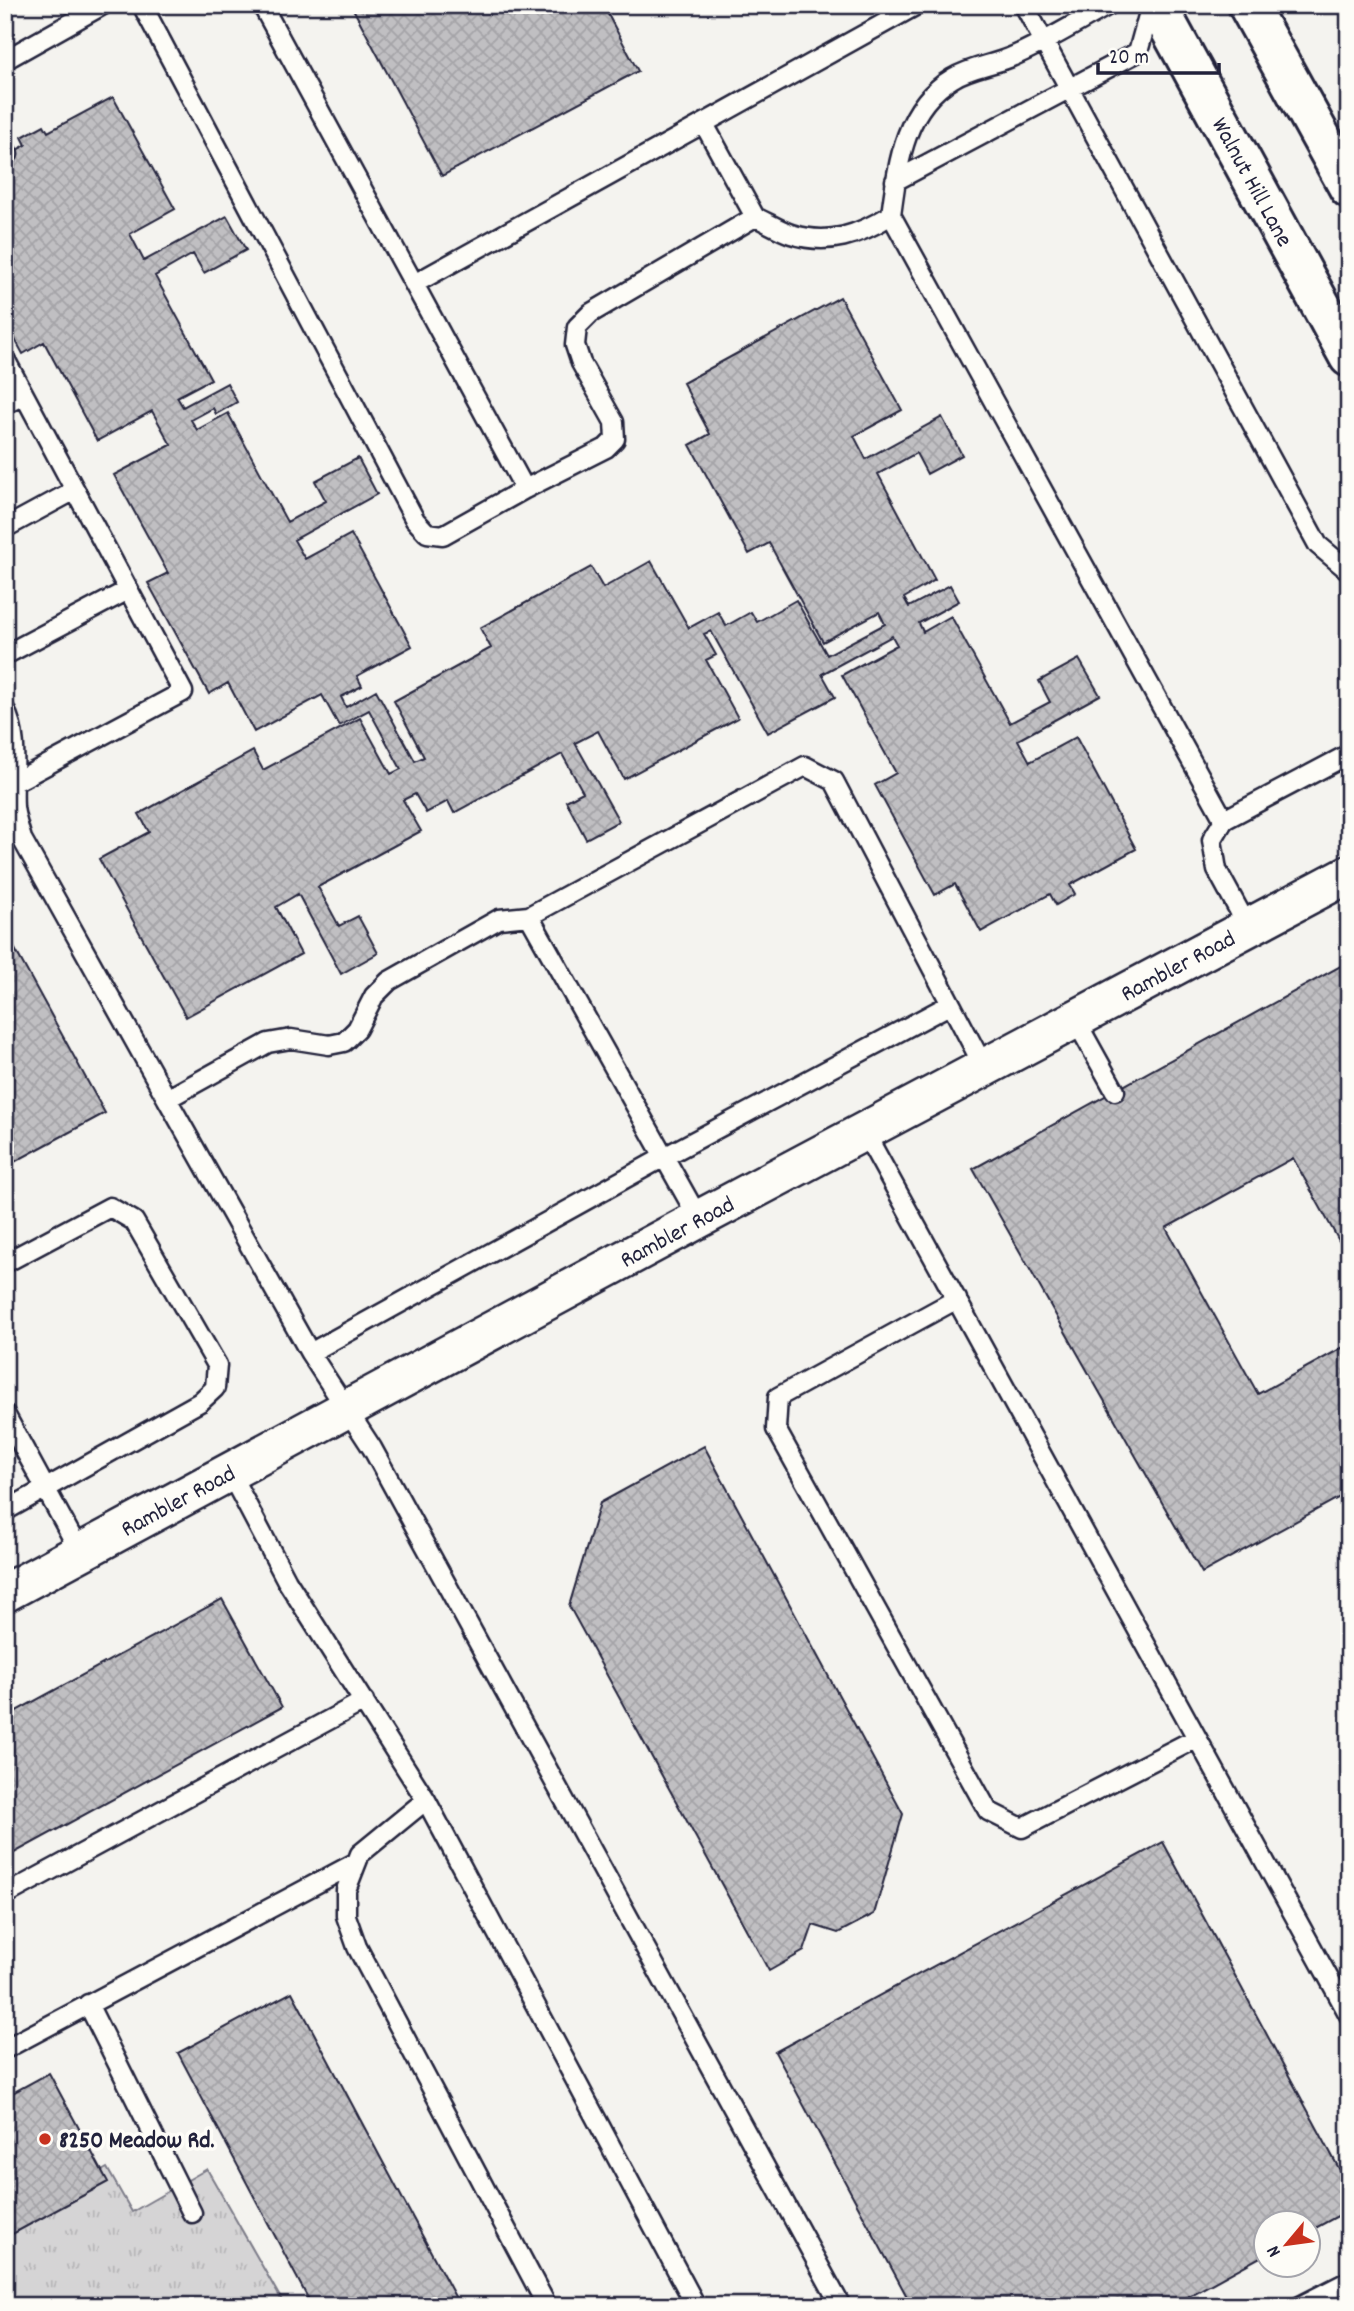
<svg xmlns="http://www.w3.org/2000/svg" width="1354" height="2311" font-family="Dekko,sans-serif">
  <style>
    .grass { fill: url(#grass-tufts); stroke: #7c7b88; stroke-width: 2 }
    .building { fill: url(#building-cross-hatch); stroke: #22223b; stroke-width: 2 }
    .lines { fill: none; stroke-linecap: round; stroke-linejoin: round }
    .service-casing { stroke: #22223b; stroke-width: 23 }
    .minor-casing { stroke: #22223b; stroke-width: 42 }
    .secondary-casing { stroke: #22223b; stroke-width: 44 }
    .service { stroke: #fdfcf7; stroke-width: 18 }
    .minor { stroke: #fdfcf7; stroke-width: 37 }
    .secondary { stroke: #fdfcf7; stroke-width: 38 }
    .poi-dot { fill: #c8321e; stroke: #fdfcf7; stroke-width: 2.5 }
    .labels { text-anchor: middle; stroke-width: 7; stroke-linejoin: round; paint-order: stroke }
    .street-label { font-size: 24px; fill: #22223b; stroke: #fdfcf7 }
    .poi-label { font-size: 24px; font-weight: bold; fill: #22223b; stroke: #fdfcf7; text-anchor: start }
  </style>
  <defs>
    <pattern id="grass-tufts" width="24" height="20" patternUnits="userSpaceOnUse" patternTransform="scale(1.75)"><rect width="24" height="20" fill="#d5d4d5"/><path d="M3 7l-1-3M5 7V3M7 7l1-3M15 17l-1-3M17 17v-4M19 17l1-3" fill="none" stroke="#b7b6b8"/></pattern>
    <pattern id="building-cross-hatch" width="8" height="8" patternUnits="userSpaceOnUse" patternTransform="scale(1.75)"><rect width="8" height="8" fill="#c0bfc2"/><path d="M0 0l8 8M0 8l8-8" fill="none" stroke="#a5a4a8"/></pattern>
  </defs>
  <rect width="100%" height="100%" fill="#f4f3ef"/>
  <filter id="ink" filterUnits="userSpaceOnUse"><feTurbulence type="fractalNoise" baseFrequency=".0143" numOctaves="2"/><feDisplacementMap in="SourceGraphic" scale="14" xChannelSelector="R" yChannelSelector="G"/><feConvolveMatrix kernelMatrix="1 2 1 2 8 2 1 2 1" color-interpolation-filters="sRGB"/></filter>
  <g filter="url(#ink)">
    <path class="grass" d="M 107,2168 L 132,2212 L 207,2169 L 285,2306 L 5,2306 L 5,2226 Z"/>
    <path class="building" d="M 351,5 L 603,5 L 638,71 L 442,176 Z
      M 113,97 L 175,209 L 130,234 L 144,261 L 227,216 L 246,250 L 204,273 L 193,254 L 155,276 L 211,379 L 177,397 L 183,407 L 227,383 L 237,402 L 216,414 L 213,408 L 191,420 L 197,430 L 228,413 L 287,522 L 326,501 L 315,481 L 358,458 L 377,494 L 294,540 L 305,559 L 351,534 L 412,646 L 357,676 L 362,686 L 341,697 L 346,707 L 376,690 L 415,761 L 424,757 L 394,701 L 491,648 L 480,628 L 591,567 L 603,588 L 651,561 L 689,628 L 718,612 L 726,626 L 751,612 L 757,622 L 796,600 L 827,655 L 885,624 L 879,612 L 823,642 L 769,543 L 749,554 L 690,445 L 710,434 L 683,383 L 840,297 L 902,410 L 854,436 L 866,459 L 942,417 L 962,455 L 927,474 L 916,453 L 878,474 L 935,580 L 904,598 L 909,607 L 950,585 L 959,601 L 919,623 L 923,632 L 951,616 L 1010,723 L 1050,702 L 1039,681 L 1079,659 L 1100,695 L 1018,740 L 1030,762 L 1076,737 L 1136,849 L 1070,885 L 1075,894 L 1056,905 L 1050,894 L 981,932 L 955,884 L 935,895 L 875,785 L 896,773 L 842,675 L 897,645 L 892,636 L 822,674 L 835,697 L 768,733 L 711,631 L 704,634 L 716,655 L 706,660 L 738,718 L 624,779 L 598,731 L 575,743 L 619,821 L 586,839 L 566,801 L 583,792 L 562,754 L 454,813 L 448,801 L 426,813 L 415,794 L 403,800 L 421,831 L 318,887 L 339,926 L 358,916 L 378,953 L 341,974 L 298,894 L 276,907 L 301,954 L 186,1017 L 99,859 L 149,832 L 139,814 L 253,751 L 263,770 L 360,718 L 391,774 L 401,769 L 369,710 L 339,726 L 322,695 L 254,732 L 228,683 L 209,694 L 148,583 L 168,573 L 114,475 L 171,445 L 152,411 L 97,441 L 44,342 L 23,354 L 5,321 L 5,156 L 26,145 L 22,137 L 44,125 L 48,132 Z
      M 5,931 L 105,1113 L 5,1167 Z
      M 1346,963 L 1349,967 L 1349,1259 L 1293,1158 L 1166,1228 L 1258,1394 L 1349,1344 L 1349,1492 L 1202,1573 L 973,1169 Z
      M 704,1446 L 903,1814 L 874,1914 L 838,1933 L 813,1925 L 804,1951 L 769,1971 L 569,1606 L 600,1503 Z
      M 222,1599 L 282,1707 L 5,1858 L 5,1717 Z
      M 1163,1842 L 1349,2187 L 1349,2210 L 1308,2232 L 1308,2224 L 1266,2224 L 1266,2254 L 1171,2306 L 912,2306 L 775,2052 Z
      M 292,1992 L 431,2252 L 460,2306 L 312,2306 L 178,2053 Z
      M 49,2073 L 108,2182 L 5,2238 L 5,2097 Z"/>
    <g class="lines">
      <g class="service-casing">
        <path id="service" d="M 142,5 L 415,520 L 427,533 L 443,535 L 525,489 L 606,448 L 615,439 L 614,422 L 581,363 L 575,345 L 577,327 L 591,313 L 755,217 C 767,222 779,230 791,234 C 829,246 859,235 891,215
          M 262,5 L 414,284 L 917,5
          M 1024,5 L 1318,545 L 1349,571
          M 1109,5 C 1076,23 1043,44 1009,58 C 991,65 969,68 953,78 C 904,107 898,163 891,215 L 1224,820 L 1212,840 L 1217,870 L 1248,927
          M 5,60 L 103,5
          M 704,124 L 755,217
          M 5,149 L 8,154
          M 895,181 L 1138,52 L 1151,5
          M 414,284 L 525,489
          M 5,359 L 183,692 L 15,782
          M 5,404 L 24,395
          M 5,528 L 75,490
          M 5,655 L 128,590
          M 5,710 C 20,738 12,776 14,807 C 15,817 19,829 22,839 L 167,1099
          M 1224,820 L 1349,754
          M 529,916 L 499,919 L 389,981 L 374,996 L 357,1029 L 344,1042 L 329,1045 L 291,1039 L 268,1043 L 167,1099 L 310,1353 L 372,1448 L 841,2306
          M 1075,1019 L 1115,1091
          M 864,1131 L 1349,2015
          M 699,1219 L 529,916 L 805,766 L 834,781 L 984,1067
          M 5,1263 L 110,1207 L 134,1221 L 217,1365 L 215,1388 L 200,1402 L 5,1511
          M 957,1299 L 778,1397 L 776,1429 L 988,1811 L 1022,1828 L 1197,1738
          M 310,1353 L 664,1157 L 951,1004
          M 5,1414 L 80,1552
          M 229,1471 L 287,1581 L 426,1800 L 696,2306
          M 426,1800 L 360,1854 L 346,1890 L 346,1916 L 357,1947 L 547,2306
          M 5,1895 L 364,1701
          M 88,2004 L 192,2213
          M 5,2049 L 357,1862
          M 1300,2306 L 1349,2281"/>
      </g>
      <g class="minor-casing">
        <g id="minor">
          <path id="s1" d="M 5,1593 L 699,1219 L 1349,874"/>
        </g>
      </g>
      <g class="secondary-casing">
        <g id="secondary">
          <path id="s2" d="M 1157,5 L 1349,357"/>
          <path d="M 1248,5 L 1349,188"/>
        </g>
      </g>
      <use href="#service" class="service"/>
      <use href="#minor" class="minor"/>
      <use href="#secondary" class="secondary"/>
    </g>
  </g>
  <circle class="poi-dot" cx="45" cy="2139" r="7"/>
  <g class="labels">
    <g class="street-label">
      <text dy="8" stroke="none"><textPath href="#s2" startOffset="201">Walnut Hill Lane</textPath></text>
      <text dy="8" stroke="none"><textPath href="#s1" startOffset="1330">Rambler Road</textPath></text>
      <text dy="8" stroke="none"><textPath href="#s1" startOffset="763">Rambler Road</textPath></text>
      <text dy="8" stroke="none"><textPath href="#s1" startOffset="196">Rambler Road</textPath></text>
    </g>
    <g class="poi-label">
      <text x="59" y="2147">8250 Meadow Rd.</text>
    </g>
  </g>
  <rect width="1354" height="2311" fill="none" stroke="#fdfcf7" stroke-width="28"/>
  <rect x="14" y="14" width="1326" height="2283" fill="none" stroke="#22223b" stroke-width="2.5" filter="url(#ink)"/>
  <g transform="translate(1287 2244) rotate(241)"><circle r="33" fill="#fdfcf7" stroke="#a5a5ac" stroke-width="2"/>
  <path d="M0-5L12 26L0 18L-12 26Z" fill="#c8321e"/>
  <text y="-10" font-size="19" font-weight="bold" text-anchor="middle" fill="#22223b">N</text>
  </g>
  <path d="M1098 63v10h121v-10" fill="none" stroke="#22223b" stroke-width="3.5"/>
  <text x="1109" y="63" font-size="21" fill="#22223b" stroke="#fdfcf7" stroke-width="5" paint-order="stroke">20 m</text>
</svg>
